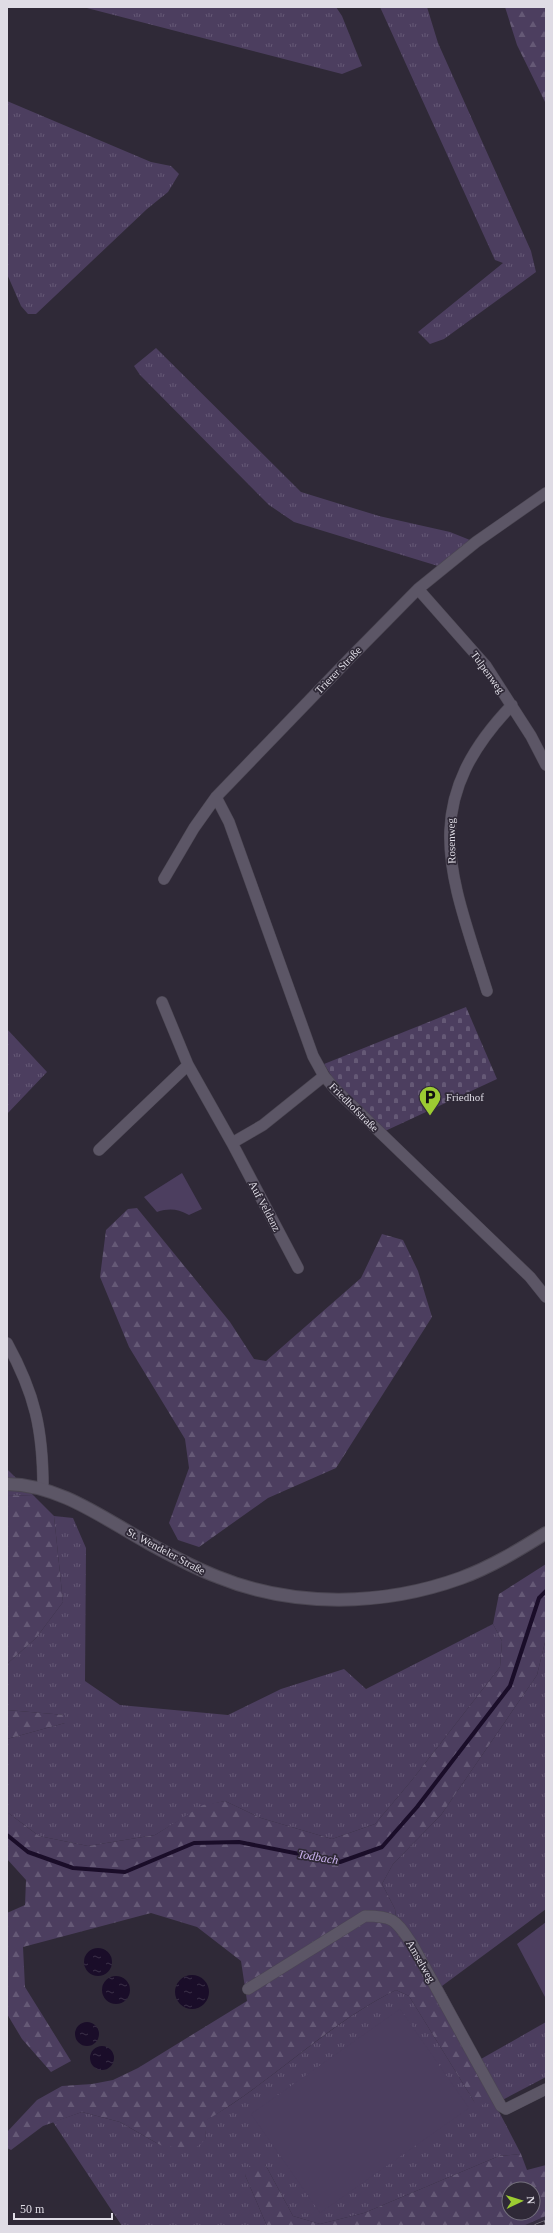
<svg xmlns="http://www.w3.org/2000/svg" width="553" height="2233" font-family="'Times New Roman',serif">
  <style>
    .built { fill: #372f43 }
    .grass { fill: url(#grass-tufts) }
    .forest { fill: url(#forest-firs); fill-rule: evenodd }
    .cemetery { fill: url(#cemetery-stones) }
    .park { fill: #4c3e5f }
    .water { fill: url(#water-ripples) }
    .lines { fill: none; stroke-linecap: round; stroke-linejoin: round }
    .stream { stroke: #1a0d29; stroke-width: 4 }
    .street-casing { stroke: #4b4652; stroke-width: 12 }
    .secondary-casing { stroke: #4b4652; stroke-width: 14 }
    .street { stroke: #5c5666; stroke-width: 11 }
    .secondary { stroke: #5c5666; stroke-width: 12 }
    .rail-casing { stroke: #7f7a86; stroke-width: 4.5 }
    .rail { stroke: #2f2937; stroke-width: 3; stroke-dasharray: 9; stroke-linecap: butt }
    .labels { text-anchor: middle; stroke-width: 3.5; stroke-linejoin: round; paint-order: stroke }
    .street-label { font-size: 11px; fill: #dfdce5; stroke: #2f2937 }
    .poi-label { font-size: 11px; fill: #dfdce5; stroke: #2f2937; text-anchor: start }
    .water-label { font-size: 12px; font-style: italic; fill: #ccb3ef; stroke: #2f2937 }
  </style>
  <defs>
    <pattern id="grass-tufts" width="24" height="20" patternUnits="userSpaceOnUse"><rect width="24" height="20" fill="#4c3e5f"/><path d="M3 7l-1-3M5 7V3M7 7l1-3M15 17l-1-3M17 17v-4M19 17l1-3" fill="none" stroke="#655976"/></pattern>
    <pattern id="forest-firs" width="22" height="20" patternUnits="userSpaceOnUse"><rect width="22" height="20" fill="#4c3e5f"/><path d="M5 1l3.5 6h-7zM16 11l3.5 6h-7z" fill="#655976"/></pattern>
    <pattern id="cemetery-stones" width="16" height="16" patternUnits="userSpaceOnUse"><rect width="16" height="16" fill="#4c3e5f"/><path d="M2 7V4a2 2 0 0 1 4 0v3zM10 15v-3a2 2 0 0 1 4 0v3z" fill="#655976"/></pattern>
    <pattern id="water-ripples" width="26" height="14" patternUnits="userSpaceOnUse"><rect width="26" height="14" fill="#1a0d29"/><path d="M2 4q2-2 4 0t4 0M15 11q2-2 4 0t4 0" fill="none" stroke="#3b3048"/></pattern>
  </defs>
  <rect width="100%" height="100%" fill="#2f2937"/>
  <path class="built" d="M 546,2216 L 546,2226 L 523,2226 Z"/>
  <path class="grass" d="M 83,7 L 336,7 L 342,16 L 362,66 L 342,74 Z
    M 380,7 L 427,7 L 438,43 L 531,251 L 536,272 L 444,339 L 430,344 L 418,332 L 503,263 L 495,260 Z
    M 7,101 L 151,162 L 171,166 L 179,174 L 168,192 L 147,209 L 36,314 L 28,314 L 21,306 L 7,274 Z
    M 156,348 L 301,492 L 379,516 L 450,532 L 470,540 L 438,566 L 294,522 L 269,505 L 140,375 L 134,366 Z
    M 7,1029 L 47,1072 L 7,1114 Z
    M 7,1469 L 34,1496 L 7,1495 Z
    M 54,1516 L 73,1518 L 86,1548 L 85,1681 L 120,1705 L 228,1715 L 281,1689 L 344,1669 L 366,1689 L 493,1624 L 502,1641 L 500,1667 L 412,1780 L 375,1824 L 332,1839 L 261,1818 L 225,1801 L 203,1806 L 155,1835 L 88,1846 L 39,1836 L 7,1812 L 7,1739 L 65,1723 L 65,1715 L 7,1710 L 7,1664 L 36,1638 L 63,1602 Z
    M 546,1638 L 546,1909 L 442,1986 L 481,2059 L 546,2022 L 546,2077 L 495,2104 L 521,2154 L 499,2156 L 364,2213 L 320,2224 L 293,2216 L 265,2164 L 245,2175 L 267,2226 L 122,2226 L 53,2122 L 82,2112 L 120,2122 L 160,2145 L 205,2140 L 206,2120 C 273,2082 327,2024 396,1990 L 409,1996 L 475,2103 L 398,1935 L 395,1909 L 382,1884 L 393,1864 L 441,1815 L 537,1675 Z"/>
  <path class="forest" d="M 505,7 L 546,7 L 546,104 L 517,45 Z
    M 137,1208 L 230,1322 L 254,1359 L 266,1361 L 361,1278 L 382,1234 L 403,1240 L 418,1271 L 432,1317 L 336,1468 L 268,1498 L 199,1547 L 178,1540 L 169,1523 L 189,1468 L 185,1439 L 129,1347 L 100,1277 L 106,1230 L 128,1209 Z
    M 7,1495 L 34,1496 L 54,1516 L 63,1602 L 36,1638 L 7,1664 Z
    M 546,1564 L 546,1638 L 537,1675 L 441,1815 L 393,1864 L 382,1884 L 395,1909 L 398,1935 L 489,2096 L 484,2105 L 475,2103 L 409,1996 L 396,1990 C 327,2024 273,2081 207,2120 L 205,2140 L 193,2150 L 160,2145 L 120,2122 L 82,2112 L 43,2126 L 11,2150 L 7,2148 L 7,2132 L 37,2100 L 62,2086 L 92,2084 L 113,2080 L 138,2068 L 247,2001 L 241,1961 L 197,1927 L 151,1913 L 23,1947 L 25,1987 L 71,2061 L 51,2072 L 22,2039 L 7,2014 L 7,1913 L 25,1905 L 26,1880 L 7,1859 L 7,1812 L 39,1836 L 88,1846 L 155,1835 L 203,1805 L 225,1801 L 261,1818 L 332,1839 L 375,1824 L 412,1780 L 500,1667 L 502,1641 L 493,1624 L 499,1594 Z
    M 7,1710 L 65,1715 L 65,1723 L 7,1739 Z
    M 521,2154 L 527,2170 L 546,2165 L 546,2216 L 523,2226 L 267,2226 L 245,2175 L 252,2161 L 265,2164 L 293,2216 L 320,2224 L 364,2213 L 499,2156 ZM 509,2189 L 533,2189 L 533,2213 L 509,2213 Z"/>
  <path class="cemetery" d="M 466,1007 L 497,1079 L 383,1132 L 335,1082 L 324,1064 Z"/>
  <path class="park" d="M 182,1173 L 202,1209 L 189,1215 C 177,1209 170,1208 157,1212 L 144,1197 Z
    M 546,1922 L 546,1997 L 545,1997 L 517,1944 Z
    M 400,2009 L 469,2108 L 320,2213 L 251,2114 Z"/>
  <path class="water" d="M84 1962a14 14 0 1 1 28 0a14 14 0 1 1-28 0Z
    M175 1992a17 17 0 1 1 34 0a17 17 0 1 1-34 0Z
    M102 1990a14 14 0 1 1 28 0a14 14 0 1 1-28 0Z
    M75 2034a12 12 0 1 1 24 0a12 12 0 1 1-24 0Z
    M90 2058a12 12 0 1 1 24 0a12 12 0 1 1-24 0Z"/>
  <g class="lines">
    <path class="stream" d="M 7,1835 L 28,1852 L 73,1868 L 125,1872 L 194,1843 L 239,1842 L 340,1862 L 382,1847 L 417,1807 L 510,1686 L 539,1598 L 546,1591"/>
    <g class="street-casing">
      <path id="street" d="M 418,589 L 486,666 L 531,736 L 546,765
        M 216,797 L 229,822 L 313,1056 L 324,1076 L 336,1090 L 530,1277 L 546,1297
        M 164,879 L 194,828 L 216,797 L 351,657 L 418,589 L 476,542 L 546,493
        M 487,991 C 451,875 416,805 512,705
        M 162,1002 L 188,1065 L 232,1143 L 298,1268
        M 232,1143 L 263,1125 L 324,1076
        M 99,1150 L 188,1065
        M 7,1343 C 35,1394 43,1430 43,1488
        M 248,1989 L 365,1916 C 395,1916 396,1921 412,1944 L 501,2106 L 506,2109 L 546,2089"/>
    </g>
    <g class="secondary-casing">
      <path id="secondary" d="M 7,1484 C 61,1485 104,1519 150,1544 C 172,1556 194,1568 218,1577 C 294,1608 384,1606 461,1578 C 491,1567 519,1550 546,1533"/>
    </g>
    <use href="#street" class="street"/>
    <use href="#secondary" class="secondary"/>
    <g class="rail-casing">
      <path id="rail" d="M 536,2226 L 546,2222"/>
    </g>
    <use href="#rail" class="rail"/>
  </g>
  <defs>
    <g id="parking-pin" transform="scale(1.15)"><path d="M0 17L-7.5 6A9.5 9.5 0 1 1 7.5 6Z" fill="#9ccb32" stroke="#2f2937"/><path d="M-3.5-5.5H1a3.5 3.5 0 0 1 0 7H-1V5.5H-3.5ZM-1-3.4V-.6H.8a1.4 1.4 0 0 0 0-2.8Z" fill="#111"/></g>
  </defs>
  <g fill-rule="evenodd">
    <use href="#parking-pin" x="430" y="1097"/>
  </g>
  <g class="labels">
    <g class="street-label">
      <text transform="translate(338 670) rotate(-46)" y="4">Trierer Straße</text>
      <text transform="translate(488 672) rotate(54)" y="4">Tulpenweg</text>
      <text transform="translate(451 841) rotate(-91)" y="4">Rosenweg</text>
      <text transform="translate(354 1107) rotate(45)" y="4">Friedhofstraße</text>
      <text transform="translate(265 1206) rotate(62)" y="4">Auf Veldenz</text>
      <text transform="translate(166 1551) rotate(28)" y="4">St. Wendeler Straße</text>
      <text transform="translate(421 1961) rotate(60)" y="4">Amselweg</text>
    </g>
    <g class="poi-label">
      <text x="446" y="1101">Friedhof</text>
    </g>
    <g class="water-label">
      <text transform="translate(318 1857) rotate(9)" y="4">Todbach</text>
    </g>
  </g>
  <rect width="553" height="2233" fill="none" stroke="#dfdce5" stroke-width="16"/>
  <g transform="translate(521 2201) rotate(86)"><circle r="19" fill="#2f2937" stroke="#75717d"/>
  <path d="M0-3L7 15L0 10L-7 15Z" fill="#9ccb32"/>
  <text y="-6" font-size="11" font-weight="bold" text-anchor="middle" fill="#dfdce5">N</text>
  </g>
  <path d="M14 2213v6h98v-6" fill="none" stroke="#dfdce5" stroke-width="2"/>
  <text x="20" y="2213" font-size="12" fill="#dfdce5" stroke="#2f2937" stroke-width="3" paint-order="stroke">50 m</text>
</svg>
